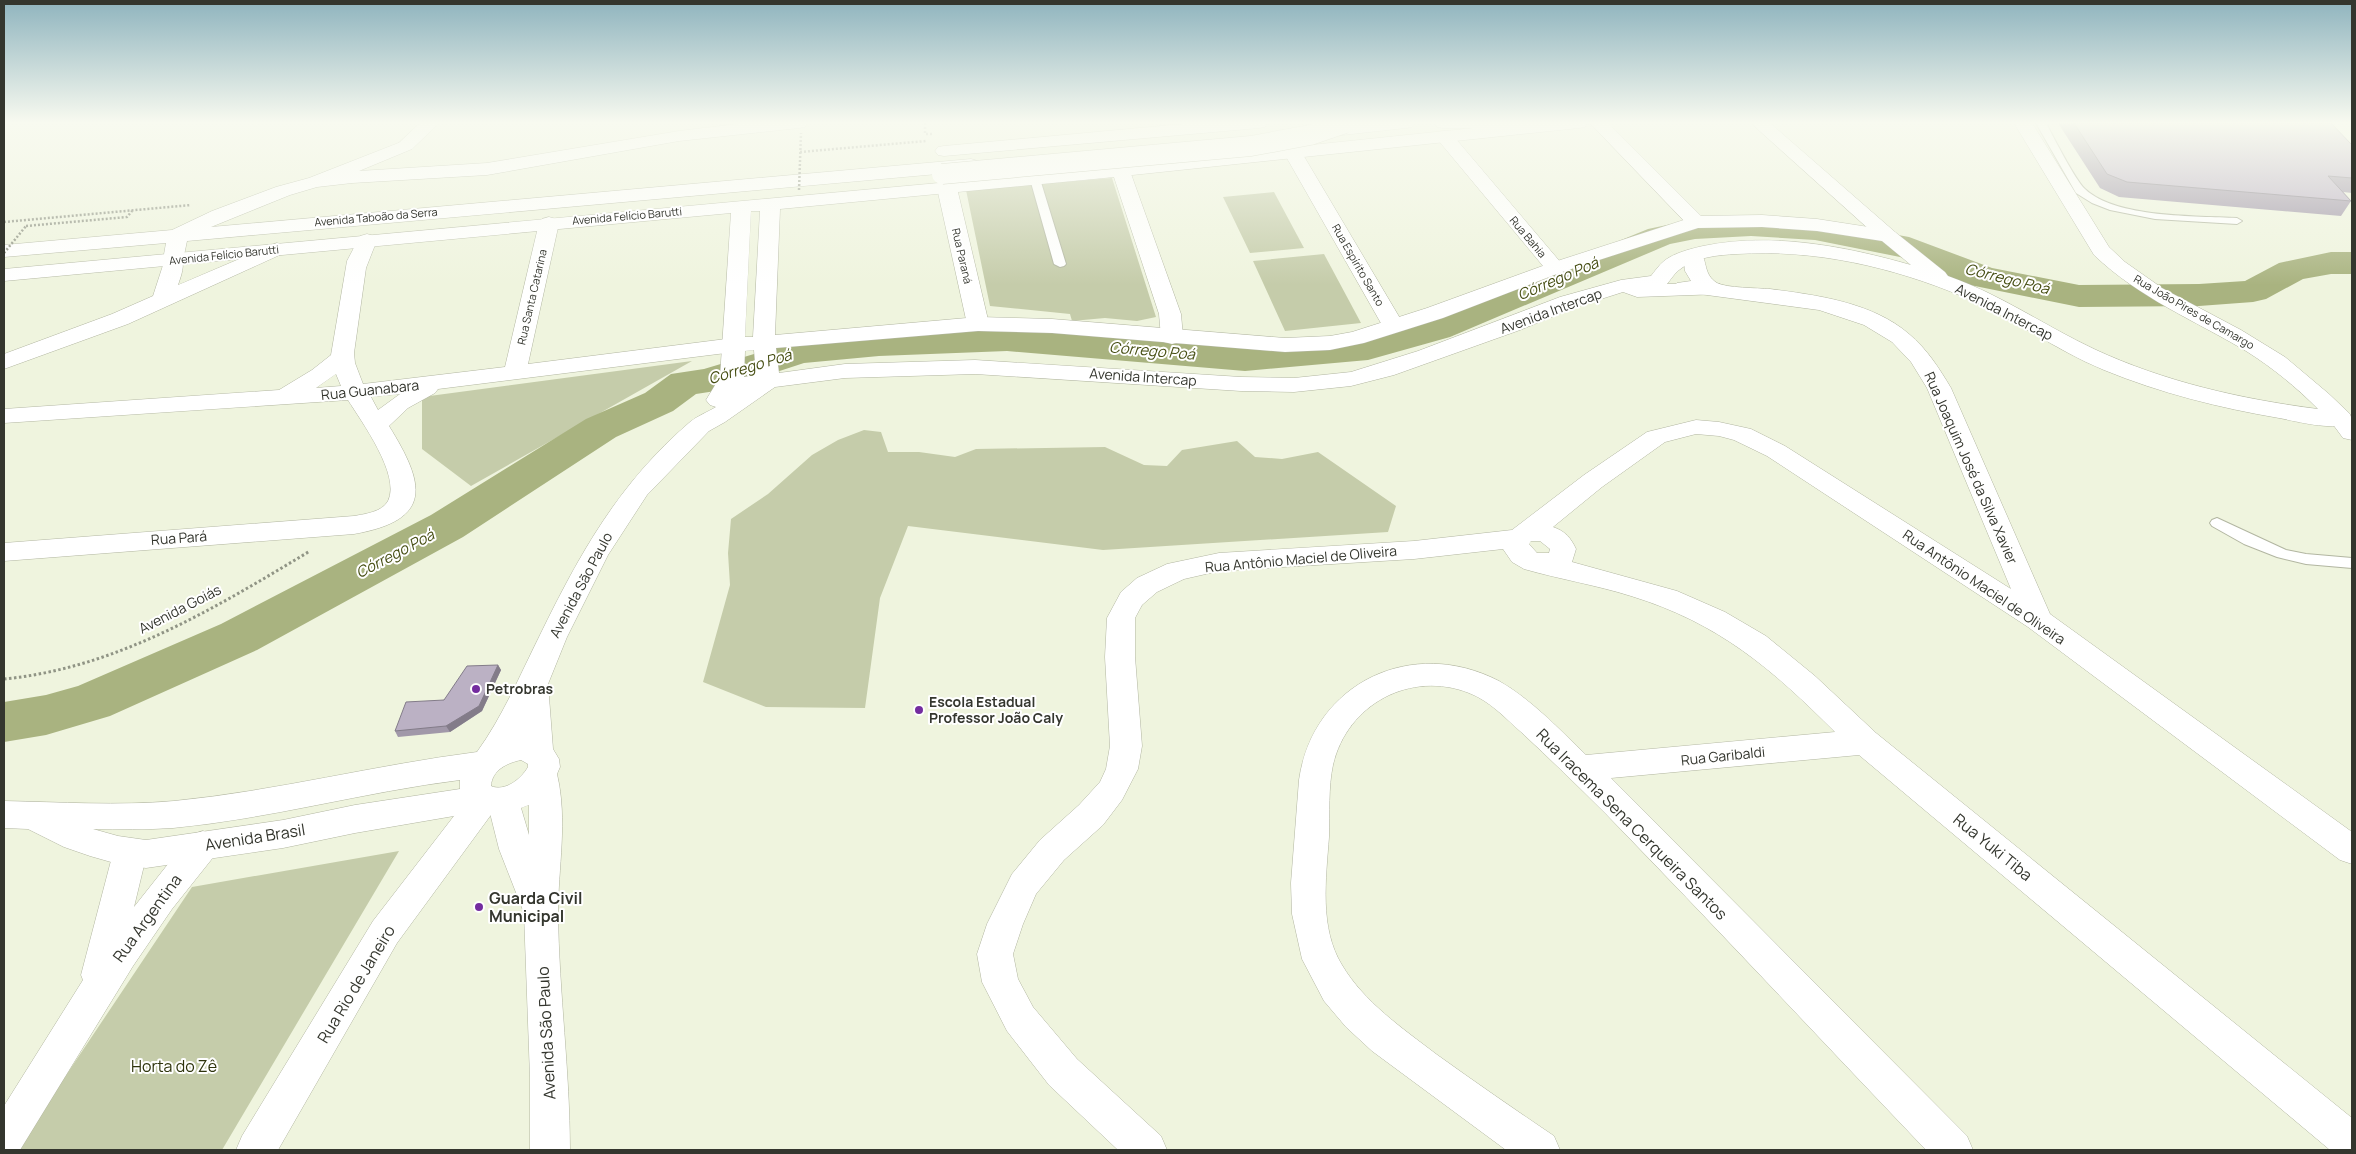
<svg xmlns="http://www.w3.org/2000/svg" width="2356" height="1154" font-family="Manrope,sans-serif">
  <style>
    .green { fill: #c5ccaa }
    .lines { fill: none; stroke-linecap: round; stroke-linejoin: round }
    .river { fill: #a9b380; fill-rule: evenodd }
    .lane-casing { stroke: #b2b6a1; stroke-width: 2 }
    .street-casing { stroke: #b2b6a1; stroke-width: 1 }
    .secondary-casing { stroke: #b2b6a1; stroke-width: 1 }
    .highway-casing { stroke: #b2b6a1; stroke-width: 1 }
    .path-far1 { stroke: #909485; stroke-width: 2.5; stroke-dasharray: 2 2; stroke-linecap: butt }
    .path { stroke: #909485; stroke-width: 3; stroke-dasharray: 2.5 2.5; stroke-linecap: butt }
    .lane { fill: #fff; fill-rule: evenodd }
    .street { fill: #fff; fill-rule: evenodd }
    .secondary { fill: #fff; fill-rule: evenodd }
    .highway { fill: #fff; fill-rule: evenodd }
    .secondary-bridge-casing { stroke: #b2b6a1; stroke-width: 21; stroke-linecap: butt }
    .path-bridge { stroke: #909485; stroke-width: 2.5; stroke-dasharray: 2 2; stroke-linecap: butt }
    .secondary-bridge { stroke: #fff; stroke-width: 20 }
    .wall { fill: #a198a9 }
    .shaded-wall { fill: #837c89 }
    .building { fill: #bbb1c4; stroke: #837c89 }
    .poi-dot { fill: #742c9f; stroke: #fff; stroke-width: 2 }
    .labels { text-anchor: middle; stroke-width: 4; stroke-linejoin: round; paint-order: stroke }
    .far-street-label { font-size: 11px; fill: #34362e; stroke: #fff }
    .street-label { font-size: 14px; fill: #34362e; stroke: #fff }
    .poi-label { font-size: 14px; font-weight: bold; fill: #34362e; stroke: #fff; text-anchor: start }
    .water-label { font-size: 15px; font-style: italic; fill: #464e13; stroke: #fff }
    .near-street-label { font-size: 16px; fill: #34362e; stroke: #fff }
    .near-poi-label { font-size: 16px; font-weight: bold; fill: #34362e; stroke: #fff; text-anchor: start }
    .near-park-label { font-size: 16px; fill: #2e340c; stroke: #fff }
  </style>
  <rect width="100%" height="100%" fill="#eff4de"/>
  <path class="green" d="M 1112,178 L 1156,317 L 1137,321 L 1105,318 L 1072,321 L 1070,314 L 990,306 L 966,190 Z
    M 1274,192 L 1304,248 L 1250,253 L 1223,197 Z
    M 1324,254 L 1361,323 L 1285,331 L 1253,261 Z
    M 692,361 L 471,486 L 422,449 L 422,397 Z
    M 864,430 L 881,432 L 888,452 L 919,452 L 955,457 L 976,449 L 1105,447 L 1144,465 L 1167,466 L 1182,450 L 1237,441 L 1255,457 L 1282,459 L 1318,452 L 1396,506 L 1388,532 L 1103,550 L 908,526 L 880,598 L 865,708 L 766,707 L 703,682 L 730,585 L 728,553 L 731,519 L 768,494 L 812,455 L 838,440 Z
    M 399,851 L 222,1150 L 16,1150 L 192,887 Z"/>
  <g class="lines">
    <path class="river" d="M 1751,216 L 1815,220 L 1909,237 L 1992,268 L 2079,285 L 2199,284 L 2245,281 L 2279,263 L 2331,252 L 2352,252 L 2352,274 L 2331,274 L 2303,279 L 2266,299 L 2253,302 L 2199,306 L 2079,307 L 1970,285 L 1900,257 L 1815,240 L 1751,236 L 1695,239 L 1670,244 L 1450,337 L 1368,360 L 1245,371 L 1007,351 L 879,356 L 804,363 L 722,390 L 696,394 L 673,411 L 616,437 L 463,537 L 257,650 L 110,716 L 46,735 L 4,742 L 4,702 L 46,695 L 78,686 L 221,624 L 431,515 L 586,419 L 645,393 L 671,374 L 704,369 L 800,340 L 879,332 L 1007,327 L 1245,347 L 1366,336 L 1424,321 L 1648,229 L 1695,219 Z"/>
    <g class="lane-casing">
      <path id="lane" d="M 2036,123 L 2046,123 C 2054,138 2075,180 2085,189 C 2115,218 2197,216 2237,218 L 2242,221 L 2237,224 L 2155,219 L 2110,210 L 2092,203 L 2076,193 Z
        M 1035,176 L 1040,179 L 1066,264 L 1064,266 L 1060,267 L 1054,264 L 1030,179 Z
        M 2217,518 L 2286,550 L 2306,554 L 2352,558 L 2352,568 L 2306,564 L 2277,557 L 2244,544 L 2212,526 L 2210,523 L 2212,520 Z"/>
    </g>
    <g class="street-casing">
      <path id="street" d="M 420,123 L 439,123 L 412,149 L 400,149 L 397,145 Z
        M 1590,123 L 1608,123 L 1703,218 L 1706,222 L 1703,226 L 1696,228 L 1689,226 Z
        M 1751,123 L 1770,123 L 1895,232 L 1898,236 L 1895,240 L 1888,242 L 1881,240 Z
        M 1444,131 L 1450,132 L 1562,264 L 1565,268 L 1562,272 L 1555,274 L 1548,272 L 1438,140 L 1435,136 L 1438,132 Z
        M 1293,148 L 1299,149 L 1302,153 L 1404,325 L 1401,330 L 1393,332 L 1385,330 L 1382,325 L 1284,153 L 1287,149 Z
        M 1121,165 L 1128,167 L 1130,171 L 1181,314 L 1183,337 L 1180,342 L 1172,344 L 1164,342 L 1161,337 L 1159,314 L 1112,171 L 1114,167 Z
        M 947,182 L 954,184 L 957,188 L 989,324 L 986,329 L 978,331 L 970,329 L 967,324 L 937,188 L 940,184 Z
        M 549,217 L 556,219 L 559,223 L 528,364 L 734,338 L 742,340 L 745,345 L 742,350 L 734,352 L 438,389 L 435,393 L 408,408 L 389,426 C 425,484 434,520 354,534 L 4,561 L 4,543 L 354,516 C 365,514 382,512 388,501 C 401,475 361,421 348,400 L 4,423 L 4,409 L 279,390 L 312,370 L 331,355 L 347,261 L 360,236 L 367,234 L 374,236 L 377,240 L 366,268 L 354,353 L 355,363 L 363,384 L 505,367 L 539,223 L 542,219 ZM 336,374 L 341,386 L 316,388 ZM 400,394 L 378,410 L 371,397 Z
        M 277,243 L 284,245 L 287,249 L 284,253 L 128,324 L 4,369 L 4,354 L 112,314 L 153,296 L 166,256 L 173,254 L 180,256 C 186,264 181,276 178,285 Z
        M 1693,249 L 1700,251 C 1708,262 1703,274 1717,283 C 1727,288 1757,288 1770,289 C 1816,295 1872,302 1909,334 C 1927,349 1939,368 1951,388 L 2050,614 L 2352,832 L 2352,864 L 2340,860 L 2028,627 L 1767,456 L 1734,440 L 1719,436 L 1696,434 L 1665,442 L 1602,487 L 1553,527 C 1565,531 1571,538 1576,549 L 1572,562 L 1677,591 L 1725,612 L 1766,636 L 1815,676 L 1876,733 L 2352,1118 L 2352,1150 L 2330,1150 L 1859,755 L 1611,778 L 1967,1136 L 1973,1150 L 1926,1150 C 1819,1038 1714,925 1606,814 C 1578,786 1550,759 1521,732 C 1505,718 1490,701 1469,693 C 1411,670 1347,704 1333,765 C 1328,788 1330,813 1329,837 C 1326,878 1319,928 1342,965 C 1364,1002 1402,1028 1436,1054 C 1475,1082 1514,1109 1554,1136 L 1560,1150 L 1506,1150 L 1372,1051 L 1346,1027 L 1324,1001 L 1302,959 L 1292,914 L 1291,883 L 1299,780 C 1313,682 1413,636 1499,681 C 1531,699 1560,730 1586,755 L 1835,732 C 1772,669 1719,623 1631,596 C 1596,585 1559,579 1524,569 L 1512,562 L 1503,549 L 1414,559 L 1219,571 L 1184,579 L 1157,592 L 1142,605 L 1135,618 L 1135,657 L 1142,746 L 1138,769 L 1122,800 L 1103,825 L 1064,860 L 1036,894 L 1023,924 L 1013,954 L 1018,979 L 1033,1007 L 1077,1059 L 1161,1136 L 1167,1150 L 1118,1150 L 1049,1085 L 1007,1031 L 982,982 L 977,954 L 987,924 L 1012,874 L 1040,840 L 1079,805 L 1100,782 L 1106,769 L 1110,746 L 1105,657 L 1107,618 L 1121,592 L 1137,578 L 1167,564 L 1219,553 L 1414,541 L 1512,530 L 1584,475 L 1647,432 L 1696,420 L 1719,422 L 1751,429 L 1785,446 L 2011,589 L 1927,388 L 1911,362 L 1892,342 L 1864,325 L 1819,310 L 1677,291 L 1673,287 L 1677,283 L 1691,281 L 1685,271 L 1683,255 L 1686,251 ZM 1531,541 L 1540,541 L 1550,549 L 1549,553 L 1537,553 L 1529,544 Z
        M 2341,412 C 2356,416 2352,426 2352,440 L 2343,438 L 2329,419 L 2332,414 Z
        M 485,786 L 496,790 L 501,799 L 496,808 L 397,943 L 278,1150 L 236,1150 L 242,1136 L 373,921 L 474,790 Z
        M 203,831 L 215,835 L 220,845 L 215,855 L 172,909 L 133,966 L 20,1150 L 4,1150 L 4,1106 L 83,980 L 81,975 L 113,853 L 118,843 L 130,839 L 142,843 L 147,853 L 134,907 L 191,835 Z"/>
    </g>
    <g class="secondary-casing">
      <path id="secondary" d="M 1522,123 L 1587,123 L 1585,127 L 1579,128 L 1104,178 L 780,209 L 775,335 L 978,317 L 1052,319 L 1285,338 L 1330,336 L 1352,332 L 1427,308 L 1548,264 L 1696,216 L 1762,215 L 1817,219 L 1888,230 L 1895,232 L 1945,272 L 1948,276 C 2000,294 2045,326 2094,349 C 2165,382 2241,399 2318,409 C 2296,387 2273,368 2246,351 C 2194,320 2139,298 2094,255 L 2014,123 L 2032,123 L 2109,247 L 2125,262 L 2162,288 L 2241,330 L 2285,357 L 2329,394 L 2350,414 L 2352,420 L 2350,424 C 2328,430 2300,422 2279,418 C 2220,408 2160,393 2104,370 C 2055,350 2012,317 1964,297 C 1893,267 1814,249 1737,254 C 1718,255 1695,257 1679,270 C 1675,273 1671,279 1667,284 L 1712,283 L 1720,284 L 1723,289 L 1720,294 L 1637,297 L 1623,292 L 1576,307 L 1520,330 L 1394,375 L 1351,386 L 1294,392 L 1241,391 L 975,374 L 845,378 L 775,387 L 725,422 L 709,431 L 647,495 L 608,555 L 567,637 L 548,684 L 553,749 L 559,759 L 560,767 L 557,774 C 568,820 558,868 558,914 C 559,993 570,1072 570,1150 L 530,1150 L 530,1077 L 524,913 L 499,849 L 490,813 L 483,811 L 355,833 L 283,848 L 146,868 L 118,864 L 90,856 L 64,847 L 28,829 L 4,828 L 4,801 C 60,802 118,806 174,801 C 276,791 375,765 477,752 C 503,716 520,675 540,635 C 580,553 619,483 690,422 C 697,416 708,412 716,407 L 710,405 L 706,400 L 720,377 L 731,213 L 4,281 L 4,269 L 1025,175 ZM 751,211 L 760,211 L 753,337 L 745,337 ZM 1762,227 L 1817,231 L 1882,241 L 1911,265 C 1845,246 1772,232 1703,246 C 1690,249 1674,253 1664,261 C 1659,265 1655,271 1651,276 L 1621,280 L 1560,297 L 1418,351 L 1351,372 L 1294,378 L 1241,377 L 975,360 L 845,364 L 779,373 L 776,348 L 978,331 L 1052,333 L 1285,352 L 1330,350 L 1364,343 L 1443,318 L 1562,272 L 1698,228 ZM 754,350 L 756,375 L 744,377 L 745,351 ZM 521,760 L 528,764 L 528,767 C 521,779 505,792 491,786 C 492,770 507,763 521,760 ZM 460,780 L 460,789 L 355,805 L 283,820 L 146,840 L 118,836 L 93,829 C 119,829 146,830 173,828 C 269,819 364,792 460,780 ZM 529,805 L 529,835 L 521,808 Z"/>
    </g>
    <g class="highway-casing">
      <path id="highway" d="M 746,123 L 807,123 L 805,127 L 799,128 L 679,141 L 487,175 L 352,183 L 317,187 L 290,195 L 211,227 L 971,159 L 978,161 L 980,165 L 978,169 L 971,171 L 187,241 L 183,260 L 180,264 L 173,266 L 166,264 L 163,260 L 166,243 L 4,257 L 4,245 L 172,230 L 212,211 L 276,187 L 309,178 L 406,140 L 412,141 L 415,145 L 412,149 L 359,171 L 487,163 L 679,131 Z
        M 1194,123 L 1267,123 L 1265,127 L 1259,128 L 944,156 L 938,155 L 935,151 L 938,147 L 944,146 Z
        M 1353,123 L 1414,123 L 1412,127 L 1406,128 L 1315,138 L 1309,137 L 1306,133 L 1309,129 Z
        M 1435,123 L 1525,123 L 1523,127 L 1517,128 L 1443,128 L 1437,127 Z"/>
    </g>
    <path class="path-far1" d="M 925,123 L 925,134 L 934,134
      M 800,152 L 926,141
      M 4,222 L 191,205
      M 26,226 L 127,217 L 132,211"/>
    <path class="path" d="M 4,679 C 117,668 215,608 310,551"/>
    <use href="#lane" class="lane"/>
    <use href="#street" class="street"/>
    <use href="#secondary" class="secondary"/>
    <use href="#highway" class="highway"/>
    <g class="secondary-bridge-casing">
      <path id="secondary-bridge" d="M 942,174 L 1251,146 L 1310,135 L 1345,123"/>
    </g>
    <path class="path-bridge" d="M 799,190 L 801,133
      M 4,253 L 26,226"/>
    <use href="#secondary-bridge" class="secondary-bridge"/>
  </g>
  <path class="wall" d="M 2058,123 L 2331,123 L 2352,145 L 2352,193 L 2343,192 L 2351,201 L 2341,216 L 2119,197 L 2100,188 Z
    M 498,665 L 501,670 L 482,711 L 450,732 L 398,737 L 395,731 Z"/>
  <path class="shaded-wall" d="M 498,665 L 501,670 L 482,711 L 450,732 L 446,726 Z"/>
  <path class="building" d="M 2074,123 L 2331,123 L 2352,145 L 2352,178 L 2328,176 L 2351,201 L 2127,182 L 2107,174 Z
    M 498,665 L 479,706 L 446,726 L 395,731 L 406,702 L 444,700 L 467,666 Z"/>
  <linearGradient id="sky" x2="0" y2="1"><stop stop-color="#8fb4be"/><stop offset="0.43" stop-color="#f8faf0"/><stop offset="1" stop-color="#f8faf0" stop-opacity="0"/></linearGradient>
  <rect width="2356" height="285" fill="url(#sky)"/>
  <g class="poi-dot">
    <circle cx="476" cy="689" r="5"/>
    <circle cx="919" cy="710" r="5"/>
    <circle cx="479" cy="907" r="5"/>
  </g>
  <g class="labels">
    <g class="far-street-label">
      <text transform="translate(627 216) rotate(-5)" y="4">Avenida Felício Barutti</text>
      <text transform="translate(376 217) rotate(-5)" y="4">Avenida Taboão da Serra</text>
      <text transform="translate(1528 237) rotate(50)" y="4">Rua Bahia</text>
      <text transform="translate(224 255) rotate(-6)" y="4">Avenida Felício Barutti</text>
      <text transform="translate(962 256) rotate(77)" y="4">Rua Paraná</text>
      <text transform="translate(1358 265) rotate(60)" y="4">Rua Espírito Santo</text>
      <text transform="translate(532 297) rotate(-77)" y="4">Rua Santa Catarina</text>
      <text transform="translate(2194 312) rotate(30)" y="4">Rua João Pires de Camargo</text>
    </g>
    <g class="street-label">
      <text transform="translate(1551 311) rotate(-20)" y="5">Avenida Intercap</text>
      <text transform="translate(2004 312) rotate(27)" y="5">Avenida Intercap</text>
      <text transform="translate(1143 377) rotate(4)" y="5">Avenida Intercap</text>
      <text transform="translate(370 390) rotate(-6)" y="5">Rua Guanabara</text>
      <text transform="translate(1971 468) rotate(66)" y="5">Rua Joaquim José da Silva Xavier</text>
      <text transform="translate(179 538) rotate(-4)" y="5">Rua Pará</text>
      <text transform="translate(1301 559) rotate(-5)" y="5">Rua Antônio Maciel de Oliveira</text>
      <text transform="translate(581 585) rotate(-62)" y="5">Avenida São Paulo</text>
      <text transform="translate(1984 587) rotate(34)" y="5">Rua Antônio Maciel de Oliveira</text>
      <text transform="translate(180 609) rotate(-27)" y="5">Avenida Goiás</text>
      <text transform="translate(1723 756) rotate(-6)" y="5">Rua Garibaldi</text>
    </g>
    <g class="poi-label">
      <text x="486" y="694">Petrobras</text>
      <text x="929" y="707">Escola Estadual<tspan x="929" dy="16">Professor João Caly</tspan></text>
    </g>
    <g class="water-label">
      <text transform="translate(1558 279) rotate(-23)" y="5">Córrego Poá</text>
      <text transform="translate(2007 279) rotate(14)" y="5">Córrego Poá</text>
      <text transform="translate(1152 351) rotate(5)" y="5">Córrego Poá</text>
      <text transform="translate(750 367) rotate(-17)" y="5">Córrego Poá</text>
      <text transform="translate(395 554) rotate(-28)" y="5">Córrego Poá</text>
    </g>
    <g class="near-street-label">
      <text transform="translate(1632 824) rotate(45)" y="6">Rua Iracema Sena Cerqueira Santos</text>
      <text transform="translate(255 837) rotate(-9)" y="6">Avenida Brasil</text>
      <text transform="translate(1993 847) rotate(39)" y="6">Rua Yuki Tiba</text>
      <text transform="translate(147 918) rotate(-54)" y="6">Rua Argentina</text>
      <text transform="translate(356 984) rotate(-59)" y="6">Rua Rio de Janeiro</text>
      <text transform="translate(546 1033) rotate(-93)" y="6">Avenida São Paulo</text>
    </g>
    <g class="near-poi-label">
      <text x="489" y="904">Guarda Civil<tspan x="489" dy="18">Municipal</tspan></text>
    </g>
    <g class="near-park-label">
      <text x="174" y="1072">Horta do Zê</text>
    </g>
  </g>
  <rect width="2356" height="1154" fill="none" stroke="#34362e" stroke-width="10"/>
</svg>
